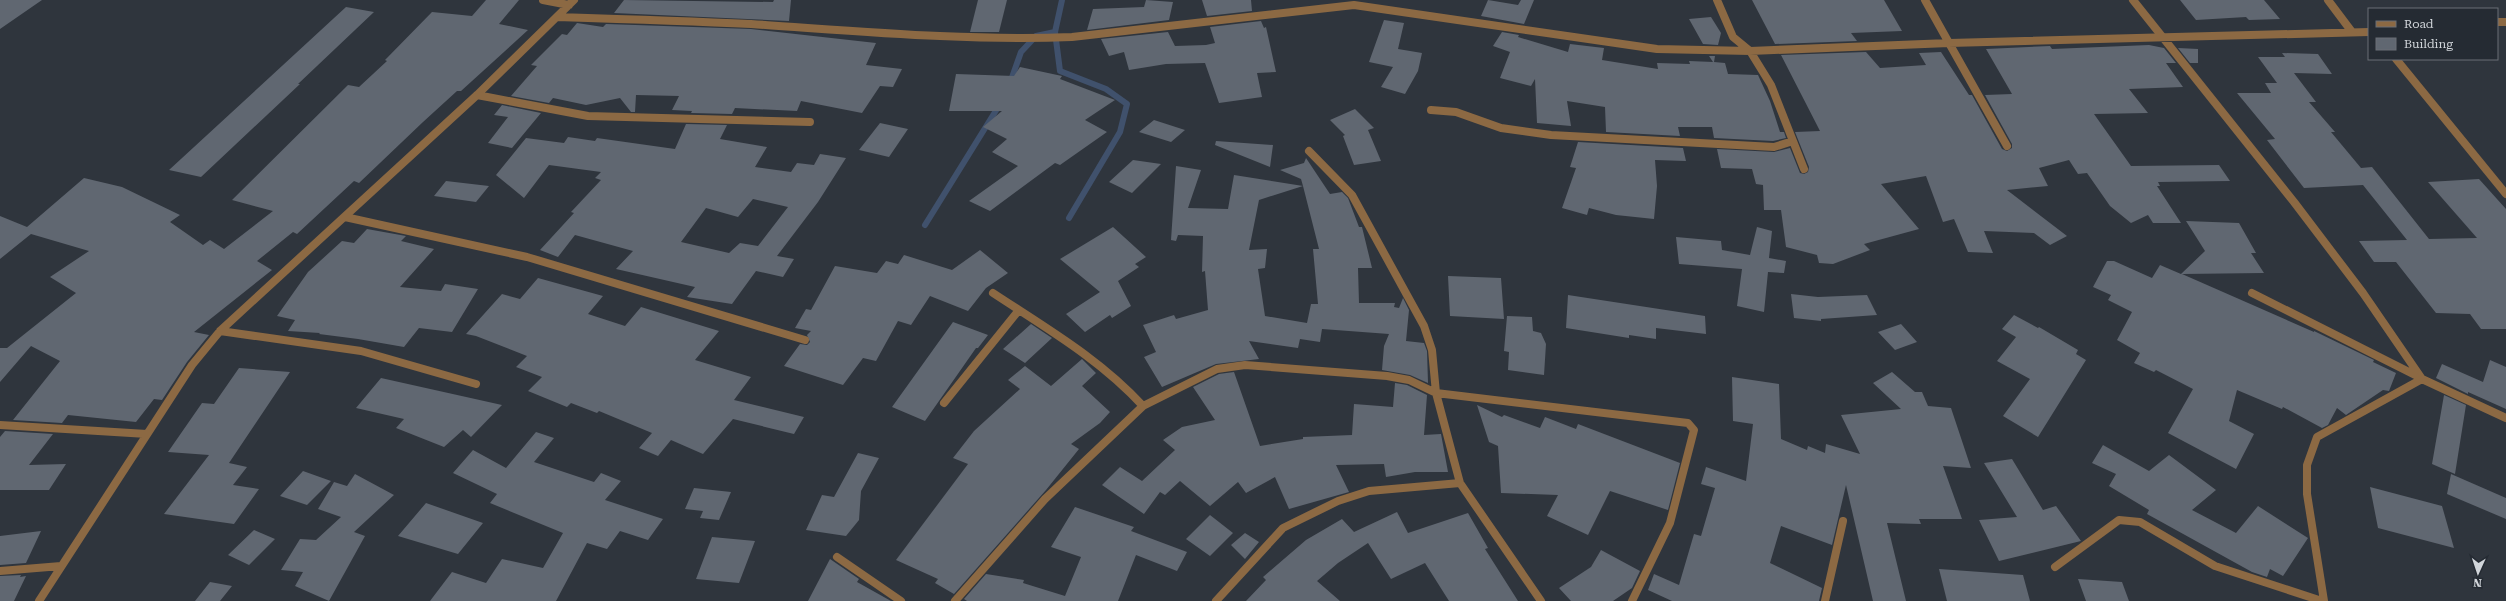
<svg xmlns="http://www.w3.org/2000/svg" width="2506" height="601" font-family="'Roboto Serif',serif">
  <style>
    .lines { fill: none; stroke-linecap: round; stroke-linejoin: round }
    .stream { stroke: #40516c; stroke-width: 6 }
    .building { fill: #606771; fill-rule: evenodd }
    .minor { stroke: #8c6943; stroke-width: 8 }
  </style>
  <rect width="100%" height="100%" fill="#2f353d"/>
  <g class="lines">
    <path class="stream" d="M 1062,0 L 1055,32 L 1060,71 L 1106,89 L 1127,104 L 1120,132 L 1069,218
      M 1010,83 L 1021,52 L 1036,36 L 1055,32
      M 925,225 L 1000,104"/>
  </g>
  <path class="building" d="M 0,0 L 42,0 L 0,29 Z
    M 486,0 L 519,0 L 499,24 L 528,30 L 461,91 L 457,91 L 423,122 L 359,183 L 354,181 L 297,234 L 293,232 L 257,261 L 272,270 L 194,332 L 209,335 L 187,362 L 162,400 L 154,399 L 136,422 L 68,415 L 62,423 L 13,420 L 60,361 L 31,346 L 0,382 L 0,348 L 7,348 L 76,293 L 50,277 L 89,251 L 31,234 L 0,259 L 0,216 L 27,227 L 84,178 L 122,187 L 180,215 L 170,222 L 203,245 L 210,240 L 224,249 L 273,211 L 232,200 L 348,85 L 359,87 L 387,61 L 385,60 L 432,12 L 472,16 Z
    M 624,0 L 773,2 L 774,0 L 791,0 L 789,21 L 614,13 Z
    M 978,0 L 1007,0 L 999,32 L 970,32 Z
    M 1146,0 L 1173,2 L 1169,20 L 1087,30 L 1093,9 L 1144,7 Z
    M 1202,0 L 1251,0 L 1252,11 L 1207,16 Z
    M 1488,0 L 1518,5 L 1521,0 L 1534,0 L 1524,24 L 1481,16 Z
    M 1752,0 L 1884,0 L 1902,31 L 1851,33 L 1857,41 L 1775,44 Z
    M 2180,0 L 2264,0 L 2280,19 L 2249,20 L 2246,17 L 2196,20 Z
    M 346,7 L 374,12 L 298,84 L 300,84 L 201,177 L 169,170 Z
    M 1711,17 L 1721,33 L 1718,45 L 1703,44 L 1689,19 Z
    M 1384,20 L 1404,23 L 1398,49 L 1422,53 L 1418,71 L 1405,94 L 1381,87 L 1393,67 L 1369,62 Z
    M 1261,21 L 1264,28 L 1266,27 L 1276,72 L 1257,73 L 1262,97 L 1219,103 L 1205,63 L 1166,64 L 1129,70 L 1124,52 L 1109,56 L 1101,39 L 1168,32 L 1175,46 L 1206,45 L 1215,43 L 1210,27 Z
    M 577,23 L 603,27 L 606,24 L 751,29 L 876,43 L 866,65 L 902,69 L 893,87 L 880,86 L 862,113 L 801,101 L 797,111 L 735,108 L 732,114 L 691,113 L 692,111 L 672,110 L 679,96 L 636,95 L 635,112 L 631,112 L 620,98 L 586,105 L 553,98 L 549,103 L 511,96 L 537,66 L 531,65 L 562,34 L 567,35 Z
    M 1502,32 L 1519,35 L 1518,37 L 1568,52 L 1570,44 L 1604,48 L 1602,60 L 1658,69 L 1657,63 L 1690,64 L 1689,61 L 1713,62 L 1709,56 L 1715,56 L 1714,62 L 1725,63 L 1728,74 L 1758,75 L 1770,101 L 1780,132 L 1784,132 L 1786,138 L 1773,141 L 1714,138 L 1712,127 L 1678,127 L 1680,136 L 1606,132 L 1605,107 L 1567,101 L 1571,126 L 1537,123 L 1535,79 L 1531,86 L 1500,78 L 1510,52 L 1493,46 Z
    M 2149,45 L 2164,48 L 2176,63 L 2166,63 L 2183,87 L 2129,89 L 2148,113 L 2094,114 L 2131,166 L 2219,165 L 2230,181 L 2158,182 L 2160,186 L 2157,186 L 2181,223 L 2153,223 L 2148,215 L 2131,223 L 2110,206 L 2087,173 L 2078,174 L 2069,160 L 2039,168 L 2048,186 L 2007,190 L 2067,236 L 2050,245 L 2034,233 L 1984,231 L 1993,253 L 1968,252 L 1954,219 L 1943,222 L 1926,176 L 1881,184 L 1919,229 L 1864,244 L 1870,250 L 1833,264 L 1819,263 L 1817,255 L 1786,247 L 1781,210 L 1764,210 L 1763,185 L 1756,184 L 1752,169 L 1721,168 L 1717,149 L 1774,152 L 1790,148 L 1800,173 L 1804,174 L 1808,172 L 1809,167 L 1795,132 L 1820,131 L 1781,55 L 1866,52 L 1880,68 L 1926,65 L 1919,53 L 1941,52 L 1969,95 L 1972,95 L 2002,149 L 2007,151 L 2012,148 L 2012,144 L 1985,95 L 2012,94 L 1986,49 L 2050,46 L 2052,49 Z
    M 2178,48 L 2198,49 L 2198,63 L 2190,63 Z
    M 2282,53 L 2318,54 L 2332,74 L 2294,73 L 2316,102 L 2309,102 L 2335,132 L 2331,132 L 2361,168 L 2372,167 L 2429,239 L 2477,238 L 2428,182 L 2479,179 L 2506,209 L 2506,329 L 2481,329 L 2470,314 L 2436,313 L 2396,262 L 2374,262 L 2359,241 L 2407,240 L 2363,185 L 2304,188 L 2267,140 L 2275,139 L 2237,93 L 2271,93 L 2265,83 L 2277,83 L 2258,57 L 2285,57 Z
    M 1020,67 L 1062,76 L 1060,79 L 1115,100 L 1085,120 L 1107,132 L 1060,165 L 1055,163 L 990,211 L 969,201 L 1018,166 L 992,152 L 1007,139 L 983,127 L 1002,111 L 949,111 L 956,74 L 1014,76 Z
    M 502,105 L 541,113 L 512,148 L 488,143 L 508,117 L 494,115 Z
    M 1355,109 L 1374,128 L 1368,130 L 1381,161 L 1354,165 L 1343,136 L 1345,135 L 1330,120 Z
    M 1154,120 L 1185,130 L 1171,142 L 1139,132 Z
    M 880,123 L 908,129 L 889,157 L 859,150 Z
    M 686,124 L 727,125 L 720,139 L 767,147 L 755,167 L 791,172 L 797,163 L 814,165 L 820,154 L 846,158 L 818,202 L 777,256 L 794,259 L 783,277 L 756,271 L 732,304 L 687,297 L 695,287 L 616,269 L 633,251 L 575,235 L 558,257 L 540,250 L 574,213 L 571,212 L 601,180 L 595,178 L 601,172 L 549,165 L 524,198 L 496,175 L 526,138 L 564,143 L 568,137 L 595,141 L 597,138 L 675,149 ZM 753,199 L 788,207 L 758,246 L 740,243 L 729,253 L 681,242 L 706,208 L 738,217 Z
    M 1216,141 L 1273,145 L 1270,167 L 1215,145 Z
    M 1578,142 L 1683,148 L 1686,161 L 1655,160 L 1657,186 L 1654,219 L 1616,215 L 1589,208 L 1587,215 L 1562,208 L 1576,168 L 1570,167 Z
    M 1306,158 L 1330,194 L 1342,192 L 1348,198 L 1359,227 L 1362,227 L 1372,268 L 1358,268 L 1359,303 L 1395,303 L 1394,307 L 1399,308 L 1403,298 L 1409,310 L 1406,341 L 1424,343 L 1427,351 L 1428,383 L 1410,375 L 1382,370 L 1384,346 L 1389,334 L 1322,329 L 1320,342 L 1300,339 L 1298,348 L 1249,341 L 1259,359 L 1216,364 L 1162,387 L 1144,357 L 1156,352 L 1143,325 L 1174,315 L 1176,319 L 1208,310 L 1205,271 L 1202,272 L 1203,236 L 1178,235 L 1176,241 L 1171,240 L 1176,166 L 1201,170 L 1188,208 L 1228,209 L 1234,175 L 1303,186 L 1301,179 L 1280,170 L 1304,163 ZM 1303,186 L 1319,249 L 1313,249 L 1318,304 L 1311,304 L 1307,323 L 1265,316 L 1258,269 L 1265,268 L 1267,249 L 1249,250 L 1259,200 Z
    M 1133,160 L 1161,164 L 1132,193 L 1109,182 Z
    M 446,181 L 489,186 L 476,202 L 434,196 Z
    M 2186,221 L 2239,223 L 2256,253 L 2251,253 L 2264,273 L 2182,274 L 2314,332 L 2314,331 L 2374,360 L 2373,362 L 2396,373 L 2389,391 L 2383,390 L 2346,415 L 2337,408 L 2328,425 L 2322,428 L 2283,407 L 2282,409 L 2237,390 L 2229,421 L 2254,434 L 2236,469 L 2168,433 L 2193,389 L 2156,370 L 2154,372 L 2134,363 L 2140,353 L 2117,340 L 2132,312 L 2108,300 L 2111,295 L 2093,287 L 2107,261 L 2114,261 L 2152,278 L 2160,265 L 2181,274 L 2205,251 Z
    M 1113,227 L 1146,257 L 1135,264 L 1139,267 L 1118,281 L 1131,306 L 1112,318 L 1110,315 L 1085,332 L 1066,314 L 1100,292 L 1060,259 Z
    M 1757,227 L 1772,231 L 1769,258 L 1786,261 L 1784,273 L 1768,272 L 1764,312 L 1737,306 L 1742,269 L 1679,264 L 1676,237 L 1721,241 L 1722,250 L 1750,255 Z
    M 367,229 L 406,236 L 401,241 L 434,249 L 400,287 L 441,291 L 445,284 L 478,289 L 452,332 L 419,328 L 404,347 L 358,339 L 319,334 L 320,333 L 288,331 L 295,320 L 277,316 L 308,272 L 342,241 L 354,243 Z
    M 980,250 L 1008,273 L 986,288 L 968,311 L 930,296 L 911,325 L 898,321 L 876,361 L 863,358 L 843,385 L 784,366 L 800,344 L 807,345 L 810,342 L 807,335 L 811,331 L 795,328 L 806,309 L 811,310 L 835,266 L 877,273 L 886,261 L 898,264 L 904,255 L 952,270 Z
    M 1448,276 L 1501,278 L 1504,319 L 1450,316 Z
    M 538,278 L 603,296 L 588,314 L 625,326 L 641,307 L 719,331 L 695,360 L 751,377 L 734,400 L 804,417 L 794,434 L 733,419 L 703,454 L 671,440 L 658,456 L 639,448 L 652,433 L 599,411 L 597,413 L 571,403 L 567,407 L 528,391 L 542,377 L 516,367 L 527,356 L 476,336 L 466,334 L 502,294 L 520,299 Z
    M 1791,294 L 1818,297 L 1867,295 L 1877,315 L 1821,319 L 1821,321 L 1794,318 Z
    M 1568,295 L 1705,316 L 1706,334 L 1656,328 L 1656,339 L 1629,335 L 1629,338 L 1566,328 Z
    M 2014,315 L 2038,328 L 2039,327 L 2078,350 L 2076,354 L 2086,360 L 2038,437 L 2003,416 L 2030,379 L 1997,361 L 2016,337 L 2002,329 Z
    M 1507,316 L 1532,317 L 1533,331 L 1541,333 L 1546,344 L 1544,375 L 1508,370 L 1509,352 L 1504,351 Z
    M 953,322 L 988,335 L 978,348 L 976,348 L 925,421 L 892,407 Z
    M 1031,324 L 1052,338 L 1025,363 L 1003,349 Z
    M 1901,324 L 1917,342 L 1895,350 L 1878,332 Z
    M 1082,359 L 1096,373 L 1082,386 L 1110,412 L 1100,423 L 1071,444 L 1079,449 L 1046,490 L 954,594 L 935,583 L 938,579 L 896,560 L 968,464 L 953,458 L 974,431 L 1020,389 L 1008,380 L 1025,366 L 1051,386 Z
    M 2490,360 L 2506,367 L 2506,409 L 2468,392 L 2468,394 L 2436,378 L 2442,364 L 2483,382 Z
    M 239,368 L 290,372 L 229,463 L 247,467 L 233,485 L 259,489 L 234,524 L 164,514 L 209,455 L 168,452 L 202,403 L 214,404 Z
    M 1234,372 L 1260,446 L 1303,439 L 1303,437 L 1352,435 L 1354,404 L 1393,407 L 1395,383 L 1407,385 L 1427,395 L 1424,435 L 1441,434 L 1448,472 L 1415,472 L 1386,477 L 1384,464 L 1336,465 L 1349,492 L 1289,509 L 1275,477 L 1246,493 L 1238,482 L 1210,506 L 1180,481 L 1165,495 L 1160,492 L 1144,514 L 1102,485 L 1120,467 L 1142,481 L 1175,450 L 1163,440 L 1182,427 L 1215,420 L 1193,387 L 1219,374 Z
    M 1892,372 L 1915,392 L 1922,392 L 1928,406 L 1951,408 L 1971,468 L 1943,466 L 1962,519 L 1919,519 L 1921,524 L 1887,523 L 1906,601 L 1873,601 L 1846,485 L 1832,545 L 1781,526 L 1770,563 L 1822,588 L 1819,601 L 1672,601 L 1648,590 L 1654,574 L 1679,585 L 1694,534 L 1701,536 L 1715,488 L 1701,484 L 1706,467 L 1746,481 L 1753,424 L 1733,421 L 1732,377 L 1779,384 L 1781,439 L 1807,450 L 1808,446 L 1825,453 L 1826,444 L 1860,454 L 1841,415 L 1901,409 L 1873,383 Z
    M 381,378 L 502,405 L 471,437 L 463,430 L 444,447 L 396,428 L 404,419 L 356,408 Z
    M 2444,395 L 2466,405 L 2455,474 L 2432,464 Z
    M 1477,405 L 1502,417 L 1504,415 L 1540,428 L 1545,417 L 1576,429 L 1578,424 L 1680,463 L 1668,510 L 1610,491 L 1588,535 L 1547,516 L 1558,495 L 1501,493 L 1498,446 L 1489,442 Z
    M 5,431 L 53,434 L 29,465 L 66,464 L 49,490 L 0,490 L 0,437 Z
    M 536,432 L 554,438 L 534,462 L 594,482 L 601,473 L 621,481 L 605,500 L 663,519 L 648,540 L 620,531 L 607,549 L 587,543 L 556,601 L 430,601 L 452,572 L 486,583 L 502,559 L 543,568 L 563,533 L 490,503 L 497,494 L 453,473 L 473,450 L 506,468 Z
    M 2103,445 L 2149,471 L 2169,455 L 2216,490 L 2192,510 L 2236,533 L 2258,506 L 2308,538 L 2283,576 L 2270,569 L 2267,577 L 2252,572 L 2147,514 L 2149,510 L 2109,486 L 2116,474 L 2092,463 Z
    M 858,453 L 879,458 L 861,491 L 859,520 L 846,536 L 806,530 L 822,495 L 834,497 Z
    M 2012,459 L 2043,510 L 2056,506 L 2081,541 L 1999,561 L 1979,520 L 2017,517 L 1984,463 Z
    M 303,471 L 331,481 L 307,505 L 280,496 Z
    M 355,474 L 394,495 L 354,532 L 365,536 L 329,601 L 295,586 L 303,572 L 281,570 L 300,539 L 316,540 L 341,517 L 318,509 L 334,482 L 347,486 Z
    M 2451,474 L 2506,498 L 2506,519 L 2447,494 Z
    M 2370,487 L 2442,506 L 2454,548 L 2378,528 Z
    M 694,488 L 731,492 L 719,520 L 700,518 L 703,511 L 685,509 Z
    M 426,503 L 483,523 L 458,554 L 398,536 Z
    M 1075,507 L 1134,527 L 1131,531 L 1187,552 L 1177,571 L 1136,555 L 1118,601 L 967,601 L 964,599 L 986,574 L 1024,580 L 1023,583 L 1065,596 L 1081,557 L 1051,547 Z
    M 1397,512 L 1408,533 L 1468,513 L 1488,548 L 1485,549 L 1518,601 L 1449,601 L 1425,563 L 1391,579 L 1368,543 L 1338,563 L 1317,581 L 1340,601 L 1246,601 L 1266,580 L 1263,577 L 1306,540 L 1342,519 L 1354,532 Z
    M 1210,515 L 1233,533 L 1210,556 L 1186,539 Z
    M 254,530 L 275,539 L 249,565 L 228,555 Z
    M 41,531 L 26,563 L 0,565 L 0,536 Z
    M 1245,533 L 1259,542 L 1245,559 L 1231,545 Z
    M 712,537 L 755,541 L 739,583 L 696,579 Z
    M 1601,550 L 1640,571 L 1632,588 L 1613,601 L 1571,601 L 1559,588 L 1591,567 Z
    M 830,559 L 859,579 L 857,582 L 891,601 L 808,601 Z
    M 1939,569 L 2023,575 L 2030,601 L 1947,601 Z
    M 21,575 L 20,577 L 26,576 L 14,601 L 0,601 L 0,576 Z
    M 2078,579 L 2122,582 L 2129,601 L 2086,601 Z
    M 210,582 L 232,586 L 220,601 L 195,601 Z"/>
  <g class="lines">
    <path class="minor" d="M 543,0 L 569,5
      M 1717,0 L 1733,37 L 1750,51 L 1771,85 L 1804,169
      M 1925,0 L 1949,43 L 2369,32
      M 2133,0 L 2294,202 L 2363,293 L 2422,379 L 2506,418
      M 2328,0 L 2352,32
      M 557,17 C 622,19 686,21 751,24 C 858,31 965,41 1072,37 L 1354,5 L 1657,49 L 1750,51 L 1949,43 L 2007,146
      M 2497,22 L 2506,22
      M 2396,59 L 2506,194
      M 477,95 L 588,116 L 810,122
      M 1431,110 L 1456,112 L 1501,128 L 1551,135 L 1774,147 L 1793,141
      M 1309,151 L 1352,195 L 1424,326 L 1432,350 L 1436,393 L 1460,483 L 1541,601
      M 345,217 L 527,257 L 805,340
      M 993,293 C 1046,328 1100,359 1143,406
      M 2252,293 L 2421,378
      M 220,331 L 361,351 L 476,384
      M 944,403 L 1019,310
      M 0,425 L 147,434
      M 837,557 L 901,601
      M 2055,567 L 2119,520 L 2140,522 L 2215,566 L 2322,601
      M 0,571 L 61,566
      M 39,601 L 192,365 L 220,331 L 477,95 L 574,0
      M 955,601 L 1045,499 L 1143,406 L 1217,369 L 1245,365 L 1387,376 L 1409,380 L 1436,393 L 1688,423 L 1694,430 L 1670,523 L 1632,601
      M 1216,601 L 1283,528 L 1338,501 L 1369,491 L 1460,483
      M 1825,601 L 1843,521
      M 2324,601 L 2307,494 L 2307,465 L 2317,437 L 2422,379"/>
  </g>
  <rect x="2368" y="8" width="130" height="52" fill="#252b33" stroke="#6a6f76"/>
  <rect x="2376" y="21" width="20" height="6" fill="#8c6943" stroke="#6a6f76"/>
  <text x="2404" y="28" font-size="12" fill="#d1d5da">Road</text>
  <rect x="2376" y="38" width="20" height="12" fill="#606771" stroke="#6a6f76"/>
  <text x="2404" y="48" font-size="12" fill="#d1d5da">Building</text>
  <g transform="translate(2478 573) rotate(183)" stroke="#252b33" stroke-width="3" paint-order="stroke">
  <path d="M0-3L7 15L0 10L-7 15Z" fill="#d1d5da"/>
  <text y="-6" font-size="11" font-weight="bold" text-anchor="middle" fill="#d1d5da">N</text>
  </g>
</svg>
